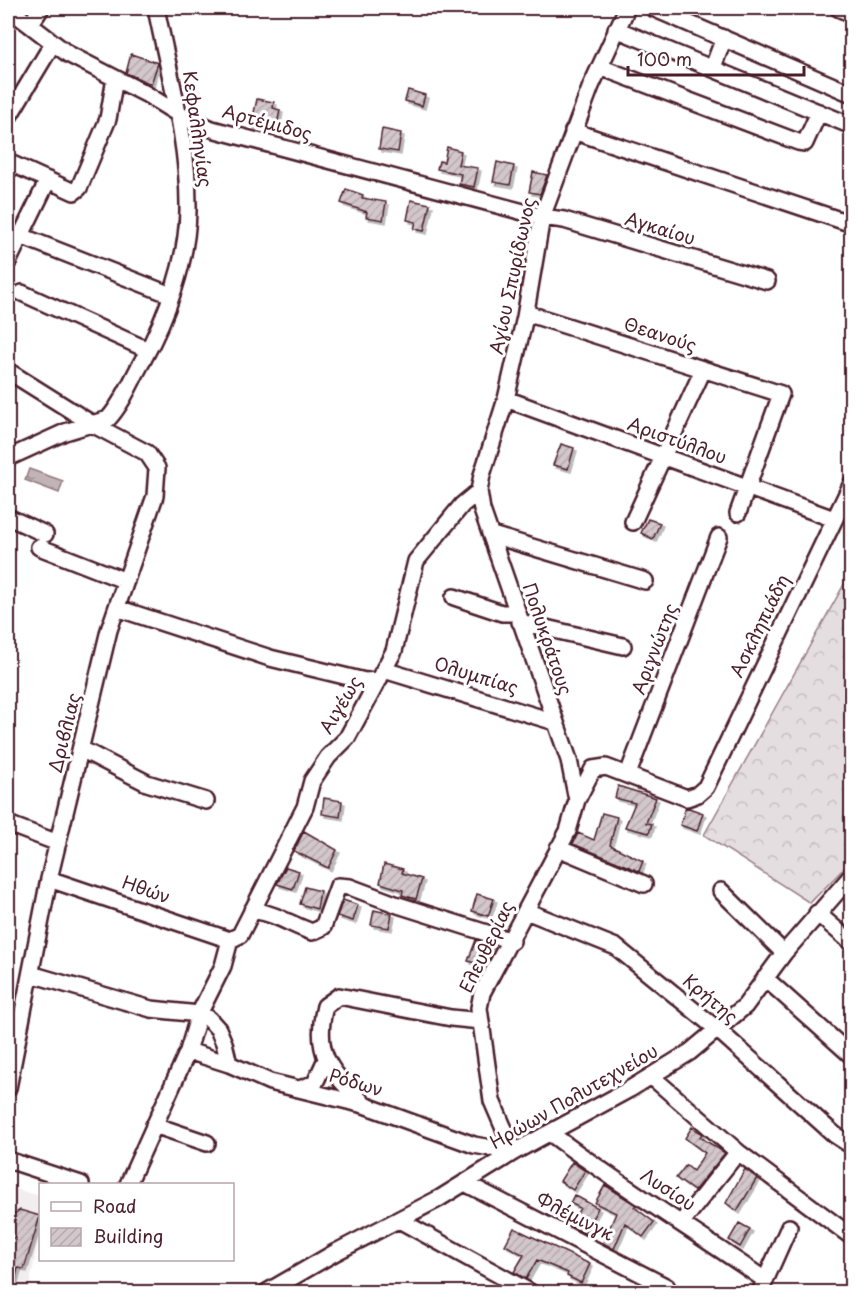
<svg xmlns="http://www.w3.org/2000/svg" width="859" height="1300" font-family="'Playpen Sans',sans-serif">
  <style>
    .built { fill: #f2eeef }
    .forest { fill: url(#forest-crowns); stroke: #987e86; stroke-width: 1.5 }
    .water { fill: url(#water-ripples); stroke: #91787e; stroke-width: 1.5 }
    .building { fill: url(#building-hatch); stroke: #4a1f2b; stroke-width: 1.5; filter: url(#shadow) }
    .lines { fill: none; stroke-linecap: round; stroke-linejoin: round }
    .minor-casing { stroke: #4a1f2b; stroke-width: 20 }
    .minor { stroke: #fff; stroke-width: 15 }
    .labels { text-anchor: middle; stroke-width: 6; stroke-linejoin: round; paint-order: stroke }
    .street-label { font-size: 18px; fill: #4a1f2b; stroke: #fff }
  </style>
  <defs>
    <pattern id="forest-crowns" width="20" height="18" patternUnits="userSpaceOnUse" patternTransform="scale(1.5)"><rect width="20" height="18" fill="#e5dee0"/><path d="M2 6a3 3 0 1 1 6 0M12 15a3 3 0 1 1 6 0" fill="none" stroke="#c6bec0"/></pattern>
    <pattern id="water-ripples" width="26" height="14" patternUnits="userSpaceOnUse" patternTransform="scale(1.5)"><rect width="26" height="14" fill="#c1b3b6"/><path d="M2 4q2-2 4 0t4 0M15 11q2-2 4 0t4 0" fill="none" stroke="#9f9194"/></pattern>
    <pattern id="building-hatch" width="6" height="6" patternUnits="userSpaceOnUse" patternTransform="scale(1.5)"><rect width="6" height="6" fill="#d2c7cb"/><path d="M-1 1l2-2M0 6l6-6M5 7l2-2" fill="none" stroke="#b6aaae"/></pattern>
    <filter id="shadow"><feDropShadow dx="3" dy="3" stdDeviation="0" flood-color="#0004"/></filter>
  </defs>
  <rect width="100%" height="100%" fill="#fff"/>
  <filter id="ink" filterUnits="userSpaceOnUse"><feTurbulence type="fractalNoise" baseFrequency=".0167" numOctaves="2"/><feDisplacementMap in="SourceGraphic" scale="12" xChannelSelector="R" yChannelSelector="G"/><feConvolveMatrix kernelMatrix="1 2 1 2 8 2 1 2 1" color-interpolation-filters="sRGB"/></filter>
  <g filter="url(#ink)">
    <path class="built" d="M 8,1187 L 40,1196 L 40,1233 L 28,1292 L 8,1292 Z"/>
    <path class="forest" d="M 851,572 L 851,861 L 810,903 L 704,835 Z"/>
    <path class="water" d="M 29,469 L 63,481 L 59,493 L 25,480 Z"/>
    <path class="building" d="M 131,54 L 158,63 L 151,84 L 126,73 Z
      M 408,90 L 425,95 L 422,106 L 405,101 Z
      M 257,99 L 274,102 L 273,108 L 280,110 L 276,131 L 251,126 Z
      M 382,129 L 401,133 L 398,152 L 379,149 Z
      M 447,147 L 461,151 L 458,165 L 478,168 L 474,187 L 459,184 L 461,174 L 437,169 L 439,161 L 444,162 Z
      M 497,162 L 514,166 L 510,185 L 493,182 Z
      M 533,172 L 547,175 L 540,194 L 529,192 Z
      M 346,189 L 363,195 L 362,198 L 386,202 L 383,220 L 366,217 L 367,212 L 341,203 Z
      M 411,200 L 430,204 L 424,231 L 414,229 L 416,222 L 407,220 Z
      M 561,444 L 574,448 L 568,469 L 553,465 Z
      M 648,519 L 660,523 L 653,539 L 641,533 Z
      M 618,786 L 656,798 L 646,823 L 652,824 L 649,833 L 625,827 L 635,803 L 615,798 Z
      M 324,798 L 342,801 L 340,817 L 322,814 Z
      M 686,807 L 703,813 L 697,831 L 680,825 Z
      M 602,813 L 617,817 L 610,845 L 643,861 L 639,871 L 573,844 L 578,833 L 594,840 Z
      M 304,831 L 337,850 L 328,868 L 294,851 Z
      M 384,864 L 403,869 L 402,873 L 422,879 L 416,899 L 402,895 L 403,890 L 380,883 Z
      M 286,867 L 299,871 L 293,889 L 277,884 Z
      M 305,887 L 320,891 L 317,909 L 300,904 Z
      M 477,894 L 494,899 L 488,916 L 472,911 Z
      M 343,900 L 358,905 L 353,921 L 337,916 Z
      M 374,910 L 392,914 L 389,928 L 371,925 Z
      M 476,940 L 493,945 L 485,966 L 468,961 Z
      M 692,1127 L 702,1134 L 700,1137 L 725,1153 L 694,1191 L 676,1178 L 686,1165 L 693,1171 L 705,1153 L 685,1138 Z
      M 572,1162 L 585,1171 L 573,1190 L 560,1181 Z
      M 745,1169 L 757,1178 L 737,1211 L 726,1203 Z
      M 605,1185 L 636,1205 L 634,1207 L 654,1222 L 643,1237 L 625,1223 L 614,1249 L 603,1243 L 616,1213 L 595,1203 Z
      M 574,1195 L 598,1208 L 584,1233 L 570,1226 L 580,1208 L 570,1203 Z
      M 8,1205 L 14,1214 L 20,1210 L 40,1216 L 24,1269 L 18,1268 L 12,1293 L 8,1293 L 8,1252 L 11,1250 L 8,1241 L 15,1237 L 8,1224 Z
      M 739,1223 L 750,1229 L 740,1247 L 729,1240 Z
      M 514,1228 L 590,1264 L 581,1283 L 567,1276 L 568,1273 L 537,1260 L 526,1279 L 514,1272 L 524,1255 L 505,1245 Z"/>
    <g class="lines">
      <g class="minor-casing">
        <path id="minor" d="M 8,8 L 68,54 L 146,94 L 178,114 L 212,129 L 542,217 L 564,220 L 767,281
          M 653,8 L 852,94
          M 838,8 L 852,14
          M 30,25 L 41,8
          M 616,29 L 852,126
          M 600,67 L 798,142 L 805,143 L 819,112
          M 713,67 L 724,38
          M 8,118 L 53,43
          M 573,131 L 852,224
          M 8,162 L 74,192 L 79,188 L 108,119 L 115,78
          M 21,236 L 171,295
          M 8,262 L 48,180
          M 22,293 L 148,350
          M 526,313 L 781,394 L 738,513
          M 8,371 L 94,425 L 147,453 L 157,468 L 155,496 L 109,630 L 49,879 L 8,1088
          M 506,399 L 834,519
          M 8,458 L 65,432 L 108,419 C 123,403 132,379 143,360 C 167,316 187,262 188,211 C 189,143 169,74 156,8
          M 8,517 L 45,534
          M 633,522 L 703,370
          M 492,535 L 645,581
          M 39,547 L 126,581
          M 454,597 L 502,613 L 517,613
          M 117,608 L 270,658 L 365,681 L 379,680
          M 520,622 L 623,646
          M 384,670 L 555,722
          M 81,749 L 147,783 L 206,801
          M 628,774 L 719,537
          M 577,800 L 569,760 L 482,510 L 479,491 L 482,475 L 506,399 L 525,317 L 542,217 L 591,86 L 627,8
          M 8,824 L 58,843
          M 558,848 L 644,884
          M 49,879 L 230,940
          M 721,891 L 784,953
          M 252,910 C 277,914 289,924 312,932 L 323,927 L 338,886 L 350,887 L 398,905 L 512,941
          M 526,911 L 616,947 L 718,1030 L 835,1135 L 852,1146
          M 817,913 L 852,943
          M 230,940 L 240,935 L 305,807 L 312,781 L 328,757 L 347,738 L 394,651 L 416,561 L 462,505 L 479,491
          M 31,974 L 151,1009 L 199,1014 L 209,1019 L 218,1029 L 224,1043 L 229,1064
          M 765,978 L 852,1056
          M 188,1051 L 229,1064 L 270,1082 L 364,1105 L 474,1145 L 514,1152
          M 651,1076 L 738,1152 L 852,1237
          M 302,1088 L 315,1083 L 326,1059
          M 362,1102 C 330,1071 313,1053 325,1006 L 339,996 L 451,1018 L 481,1021
          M 154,1125 L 207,1143
          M 550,1133 C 619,1185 694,1231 765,1280
          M 514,1152 L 492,1101 L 479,1008 L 482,993 L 568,831 L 577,800 L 593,769 L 606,767 L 687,798 L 698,794 L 706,787 L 852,483
          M 8,1160 L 81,1184
          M 465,1183 L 667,1287
          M 128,1184 L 188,1051 L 199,1014 L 223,966 L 230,940
          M 399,1220 L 530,1292
          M 682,1222 L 738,1152
          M 267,1292 L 336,1252 L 440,1198 L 514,1152 L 630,1089 L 690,1052 L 745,1006 L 784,953 L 852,875
          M 760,1292 L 789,1227"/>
      </g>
      <use href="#minor" class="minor"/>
    </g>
  </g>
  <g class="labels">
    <g class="street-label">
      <text transform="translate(267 123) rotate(15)" y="6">Αρτέμιδος</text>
      <text transform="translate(197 129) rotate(82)" y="6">Κεφαλληνίας</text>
      <text transform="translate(660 229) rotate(17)" y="6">Αγκαίου</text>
      <text transform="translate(513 276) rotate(-78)" y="6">Αγίου Σπυρίδωνος</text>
      <text transform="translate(660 335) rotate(18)" y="6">Θεανούς</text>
      <text transform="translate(677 441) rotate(20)" y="6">Αριστύλλου</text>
      <text transform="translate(760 626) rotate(-64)" y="6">Ασκληπιάδη</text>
      <text transform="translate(547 639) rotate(71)" y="6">Πολυκράτους</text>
      <text transform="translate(655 649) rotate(-69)" y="6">Αριγνώτης</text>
      <text transform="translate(476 676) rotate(17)" y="6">Ολυμπίας</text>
      <text transform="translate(341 705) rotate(-59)" y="6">Αιγέως</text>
      <text transform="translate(65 733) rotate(-76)" y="6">Δριβλιας</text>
      <text transform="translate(146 890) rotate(19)" y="6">Ηθών</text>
      <text transform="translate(487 947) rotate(-64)" y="6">Ελευθερίας</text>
      <text transform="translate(710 999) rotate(40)" y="6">Κρήτης</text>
      <text transform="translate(356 1083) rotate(17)" y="6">Ρόδων</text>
      <text transform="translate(574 1097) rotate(-30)" y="6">Ηρώων Πολυτεχνείου</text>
      <text transform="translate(668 1190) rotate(33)" y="6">Λυσίου</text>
      <text transform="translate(575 1217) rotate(27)" y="6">Φλέμινγκ</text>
    </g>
  </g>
  <rect width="859" height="1300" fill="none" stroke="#fff" stroke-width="30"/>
  <rect x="15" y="15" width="829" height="1270" fill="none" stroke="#4a1f2b" stroke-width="2" filter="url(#ink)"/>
  <rect x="39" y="1183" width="195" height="78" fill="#ffffff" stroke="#b7a5aa" stroke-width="1.5"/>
  <rect x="51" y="1202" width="30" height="9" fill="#ffffff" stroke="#b7a5aa" stroke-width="1.5"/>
  <text x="93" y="1213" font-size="18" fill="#4a1f2b">Road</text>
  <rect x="51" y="1228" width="30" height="18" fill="url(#building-hatch)" stroke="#b7a5aa" stroke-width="1.5"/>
  <text x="93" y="1243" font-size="18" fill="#4a1f2b">Building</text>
  <path d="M628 66v9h176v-9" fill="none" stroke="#4a1f2b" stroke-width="3"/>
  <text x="637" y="66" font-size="18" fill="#4a1f2b" stroke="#ffffff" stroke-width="4.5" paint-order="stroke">100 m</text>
</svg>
